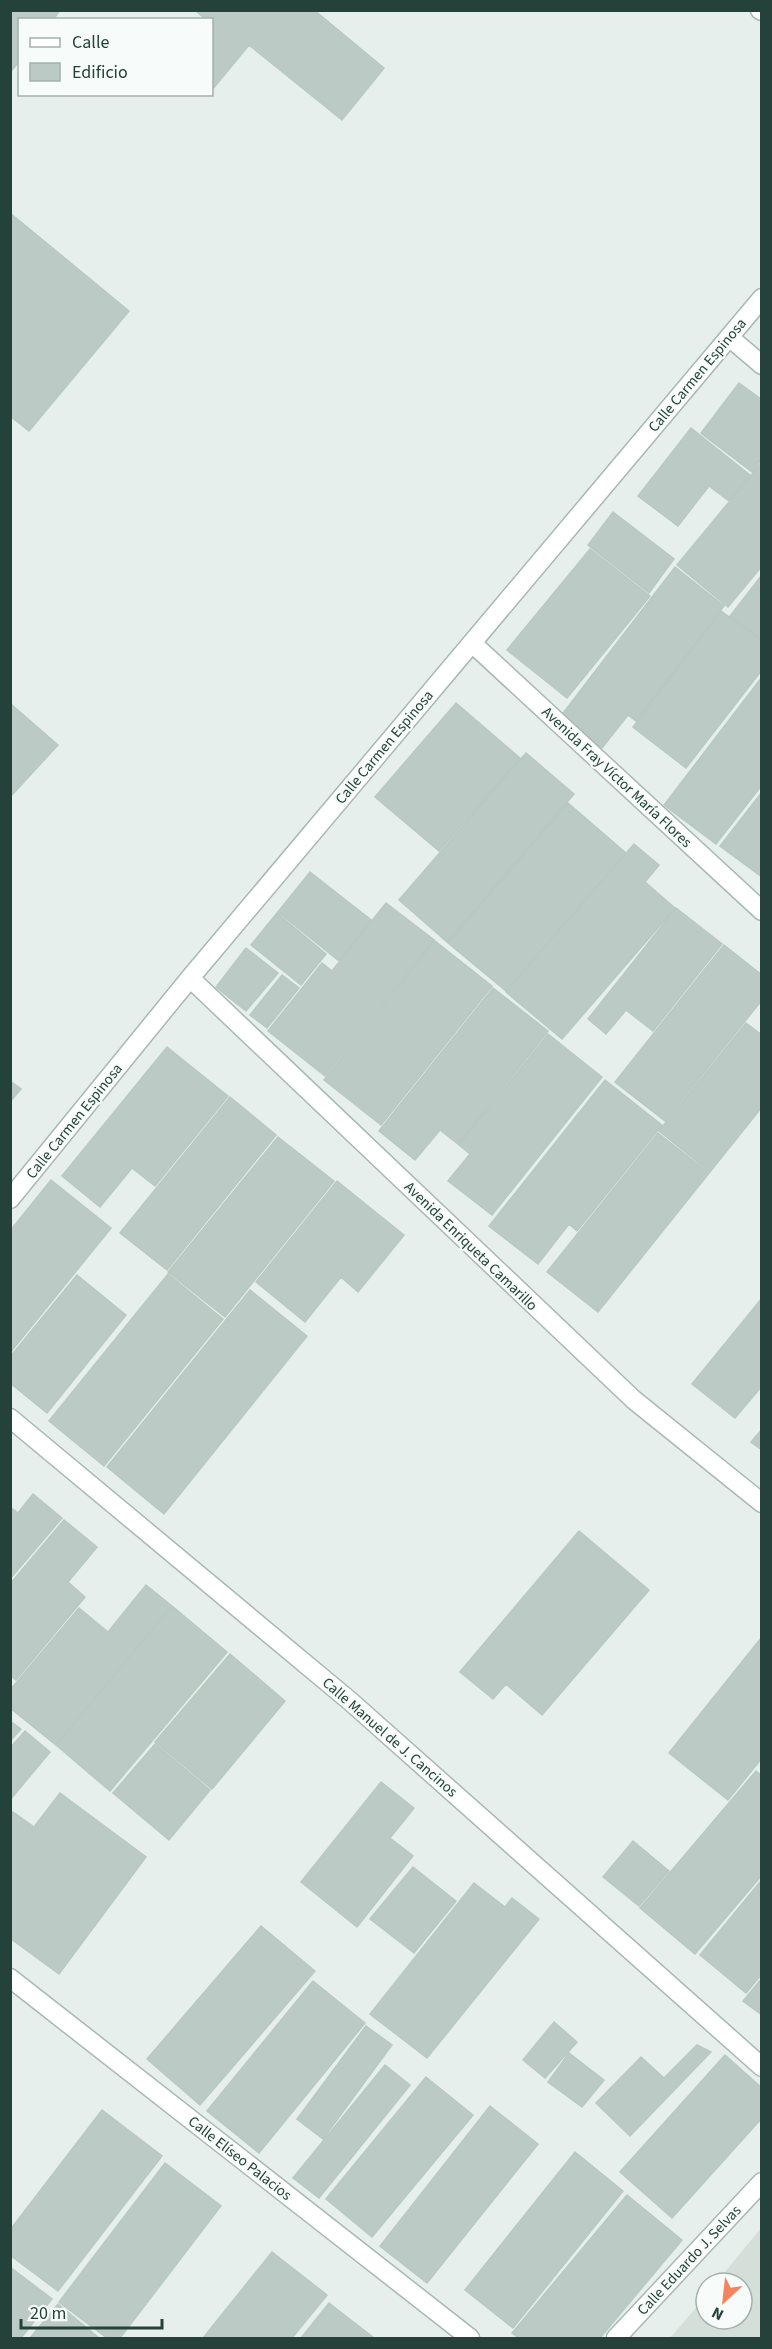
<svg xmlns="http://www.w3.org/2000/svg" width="772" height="2349" font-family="'Source Sans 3',sans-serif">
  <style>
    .built { fill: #d4dfda }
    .building { fill: #bbcac4; stroke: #b8c9c2; stroke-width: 1.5 }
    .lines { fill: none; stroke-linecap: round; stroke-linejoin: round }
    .minor-casing { stroke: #a8b8b2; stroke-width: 21 }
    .minor { stroke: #fff; stroke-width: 18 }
    .labels { text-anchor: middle; stroke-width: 4.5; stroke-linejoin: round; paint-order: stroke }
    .street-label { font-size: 15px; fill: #24423a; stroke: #f7fbf9 }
  </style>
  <rect width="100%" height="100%" fill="#e6efeb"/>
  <path class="built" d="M 761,2228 L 761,2338 L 670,2338 L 706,2296 L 706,2319 L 742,2319 L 742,2283 L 716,2283 Z"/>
  <path class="building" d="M 10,10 L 60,10 L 53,20 L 20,20 L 20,61 L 10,72 Z
    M 195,10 L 314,10 L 384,68 L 342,120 L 249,45 L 212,90 L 212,20 L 203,20 L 204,18 Z
    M 10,213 L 129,311 L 29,431 L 10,416 Z
    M 739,383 L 762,400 L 762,459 L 752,472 L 701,433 Z
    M 691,428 L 750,475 L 729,501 L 709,486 L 678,526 L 638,496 Z
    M 762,462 L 762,566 L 728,607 L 677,565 Z
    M 613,512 L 674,559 L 649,593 L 588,545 Z
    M 590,549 L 650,596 L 567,698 L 507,650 Z
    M 675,567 L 724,606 L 636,721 L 628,715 L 602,748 L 560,717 Z
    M 762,575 L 762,639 L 730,616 Z
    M 721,611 L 762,641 L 762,670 L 686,768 L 633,727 Z
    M 762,677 L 762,785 L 716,844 L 664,805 Z
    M 456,703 L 520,758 L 439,851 L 375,797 Z
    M 12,705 L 58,745 L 10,797 L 10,707 Z
    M 526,753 L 574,794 L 447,942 L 399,900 Z
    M 762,792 L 762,877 L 720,846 Z
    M 568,803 L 626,853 L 506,991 L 448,943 Z
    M 634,844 L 659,865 L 645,882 L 675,908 L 562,1039 L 506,992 Z
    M 310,872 L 371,920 L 339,961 L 278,912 Z
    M 386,903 L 434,940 L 325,1076 L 268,1031 L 322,963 L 332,971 Z
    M 676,908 L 722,944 L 653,1031 L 626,1010 L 606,1034 L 588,1019 Z
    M 277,913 L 326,954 L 301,985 L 251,945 Z
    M 435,941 L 492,986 L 381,1125 L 324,1080 Z
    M 724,945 L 762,975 L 762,1000 L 665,1121 L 615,1082 Z
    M 246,948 L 278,973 L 246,1011 L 216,987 Z
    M 282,975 L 299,988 L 267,1028 L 250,1015 Z
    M 493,988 L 548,1031 L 458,1144 L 440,1130 L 415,1160 L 379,1131 Z
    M 746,1023 L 762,1035 L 762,1107 L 710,1172 L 659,1131 Z
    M 548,1034 L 602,1077 L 492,1215 L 448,1181 L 470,1154 L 459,1145 Z
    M 167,1047 L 228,1096 L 155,1186 L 132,1168 L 100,1207 L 62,1176 Z
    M 605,1080 L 662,1125 L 577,1231 L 569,1224 L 538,1264 L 489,1226 Z
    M 10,1081 L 21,1089 L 10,1102 Z
    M 230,1097 L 276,1135 L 167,1270 L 120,1233 Z
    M 658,1133 L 709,1173 L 598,1312 L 547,1272 Z
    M 278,1137 L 334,1181 L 225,1317 L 168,1272 Z
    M 51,1180 L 111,1228 L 10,1353 L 10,1231 Z
    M 337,1181 L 404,1235 L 358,1292 L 341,1277 L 305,1322 L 256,1282 Z
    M 168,1274 L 223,1319 L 104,1466 L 49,1421 Z
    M 77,1275 L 126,1315 L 47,1413 L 10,1383 L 10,1357 Z
    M 250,1290 L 307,1336 L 164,1514 L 107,1467 Z
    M 762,1298 L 762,1386 L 735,1418 L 692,1384 Z
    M 762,1429 L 762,1450 L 751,1442 Z
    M 33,1494 L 62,1518 L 10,1579 L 10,1507 L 18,1513 Z
    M 64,1520 L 97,1547 L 68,1582 L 85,1597 L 16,1680 L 10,1675 L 10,1584 Z
    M 579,1531 L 649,1590 L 542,1715 L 506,1684 L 493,1699 L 460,1672 Z
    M 146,1585 L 172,1606 L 56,1745 L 10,1708 L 10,1690 L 79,1608 L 108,1632 Z
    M 172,1606 L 227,1652 L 110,1791 L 56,1745 Z
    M 762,1637 L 762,1758 L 728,1800 L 669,1753 Z
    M 230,1654 L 285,1701 L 212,1789 L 155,1742 Z
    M 10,1721 L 21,1729 L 10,1741 Z
    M 25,1731 L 50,1752 L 10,1800 L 10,1748 Z
    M 155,1744 L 210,1790 L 169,1840 L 113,1793 Z
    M 756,1771 L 762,1776 L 762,1875 L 695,1954 L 640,1908 Z
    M 381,1782 L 414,1808 L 390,1838 L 413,1856 L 357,1927 L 301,1882 Z
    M 60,1793 L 146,1857 L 59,1974 L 10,1938 L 10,1816 L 13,1812 L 34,1827 Z
    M 633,1841 L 669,1871 L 639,1906 L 603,1877 Z
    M 413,1867 L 456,1901 L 414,1953 L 370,1919 Z
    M 760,1882 L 762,1974 L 746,1993 L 700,1955 Z
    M 474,1883 L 505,1907 L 512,1898 L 539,1919 L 427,2058 L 370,2014 Z
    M 261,1926 L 315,1971 L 200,2105 L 147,2059 Z
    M 762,1978 L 762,2015 L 743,2001 Z
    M 313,1981 L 365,2023 L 259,2153 L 207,2111 Z
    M 554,2022 L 577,2042 L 545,2078 L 523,2060 Z
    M 366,2026 L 392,2045 L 323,2139 L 297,2119 Z
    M 697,2045 L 711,2052 L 630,2136 L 596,2103 L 641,2057 L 664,2078 Z
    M 569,2053 L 604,2080 L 582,2107 L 548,2082 Z
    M 725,2055 L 762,2088 L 762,2118 L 672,2218 L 620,2172 Z
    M 385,2065 L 410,2085 L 319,2198 L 293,2178 Z
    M 426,2077 L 473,2115 L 372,2237 L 326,2199 Z
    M 490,2106 L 538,2144 L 427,2283 L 380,2246 Z
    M 102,2110 L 162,2156 L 58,2291 L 10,2255 L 10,2230 Z
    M 575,2152 L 623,2191 L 513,2328 L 465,2290 Z
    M 165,2163 L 221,2206 L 120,2338 L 107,2338 L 59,2302 Z
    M 627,2195 L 682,2240 L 600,2338 L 519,2338 L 512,2333 Z
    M 272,2252 L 327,2295 L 292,2338 L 203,2338 Z
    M 10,2267 L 52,2299 L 21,2338 L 10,2338 Z
    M 329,2303 L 374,2338 L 301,2338 Z
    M 58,2304 L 99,2338 L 30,2338 Z"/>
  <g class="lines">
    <g class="minor-casing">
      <path id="minor" d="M 760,10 L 762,11
        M 729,337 L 762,365
        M 472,643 L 762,911
        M 190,978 L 634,1400 L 762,1503
        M 10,1199 L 190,978 L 762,298
        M 10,1418 L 350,1701 L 762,2067
        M 10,1978 L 470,2338
        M 616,2338 L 762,2182"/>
    </g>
    <use href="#minor" class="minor"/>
  </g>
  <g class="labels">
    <g class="street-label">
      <text transform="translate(697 375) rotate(-50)" y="5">Calle Carmen Espinosa</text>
      <text transform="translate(384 747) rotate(-50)" y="5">Calle Carmen Espinosa</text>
      <text transform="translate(617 777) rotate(43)" y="5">Avenida Fray Víctor María Flores</text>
      <text transform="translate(74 1121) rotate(-51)" y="5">Calle Carmen Espinosa</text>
      <text transform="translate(471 1246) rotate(44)" y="5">Avenida Enriqueta Camarillo</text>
      <text transform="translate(390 1737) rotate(41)" y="5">Calle Manuel de J. Cancinos</text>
      <text transform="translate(240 2158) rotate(38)" y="5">Calle Elíseo Palacios</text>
      <text transform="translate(689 2260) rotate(-47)" y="5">Calle Eduardo J. Selvas</text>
    </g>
  </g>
  <rect width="772" height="2349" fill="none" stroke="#24423a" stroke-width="24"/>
  <rect x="18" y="18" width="195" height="78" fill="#f7fbf9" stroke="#a3b1ad" stroke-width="1.5"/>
  <rect x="30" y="38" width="30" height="9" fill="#ffffff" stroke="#a3b1ad" stroke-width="1.5"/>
  <text x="72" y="48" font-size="18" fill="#24423a">Calle</text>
  <rect x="30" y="63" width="30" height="18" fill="#bbcac4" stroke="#a3b1ad" stroke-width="1.5"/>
  <text x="72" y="78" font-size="18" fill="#24423a">Edificio</text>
  <g transform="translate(724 2301) rotate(207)"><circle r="28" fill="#f7fbf9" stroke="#a3b1ad" stroke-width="1.5"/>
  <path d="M0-4.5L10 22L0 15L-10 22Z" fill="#f4845f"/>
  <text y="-9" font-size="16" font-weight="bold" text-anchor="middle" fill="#24423a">N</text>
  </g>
  <path d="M21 2319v9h141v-9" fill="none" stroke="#24423a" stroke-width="3"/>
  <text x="30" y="2319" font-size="18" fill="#24423a" stroke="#f7fbf9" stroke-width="4.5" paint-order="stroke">20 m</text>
</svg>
